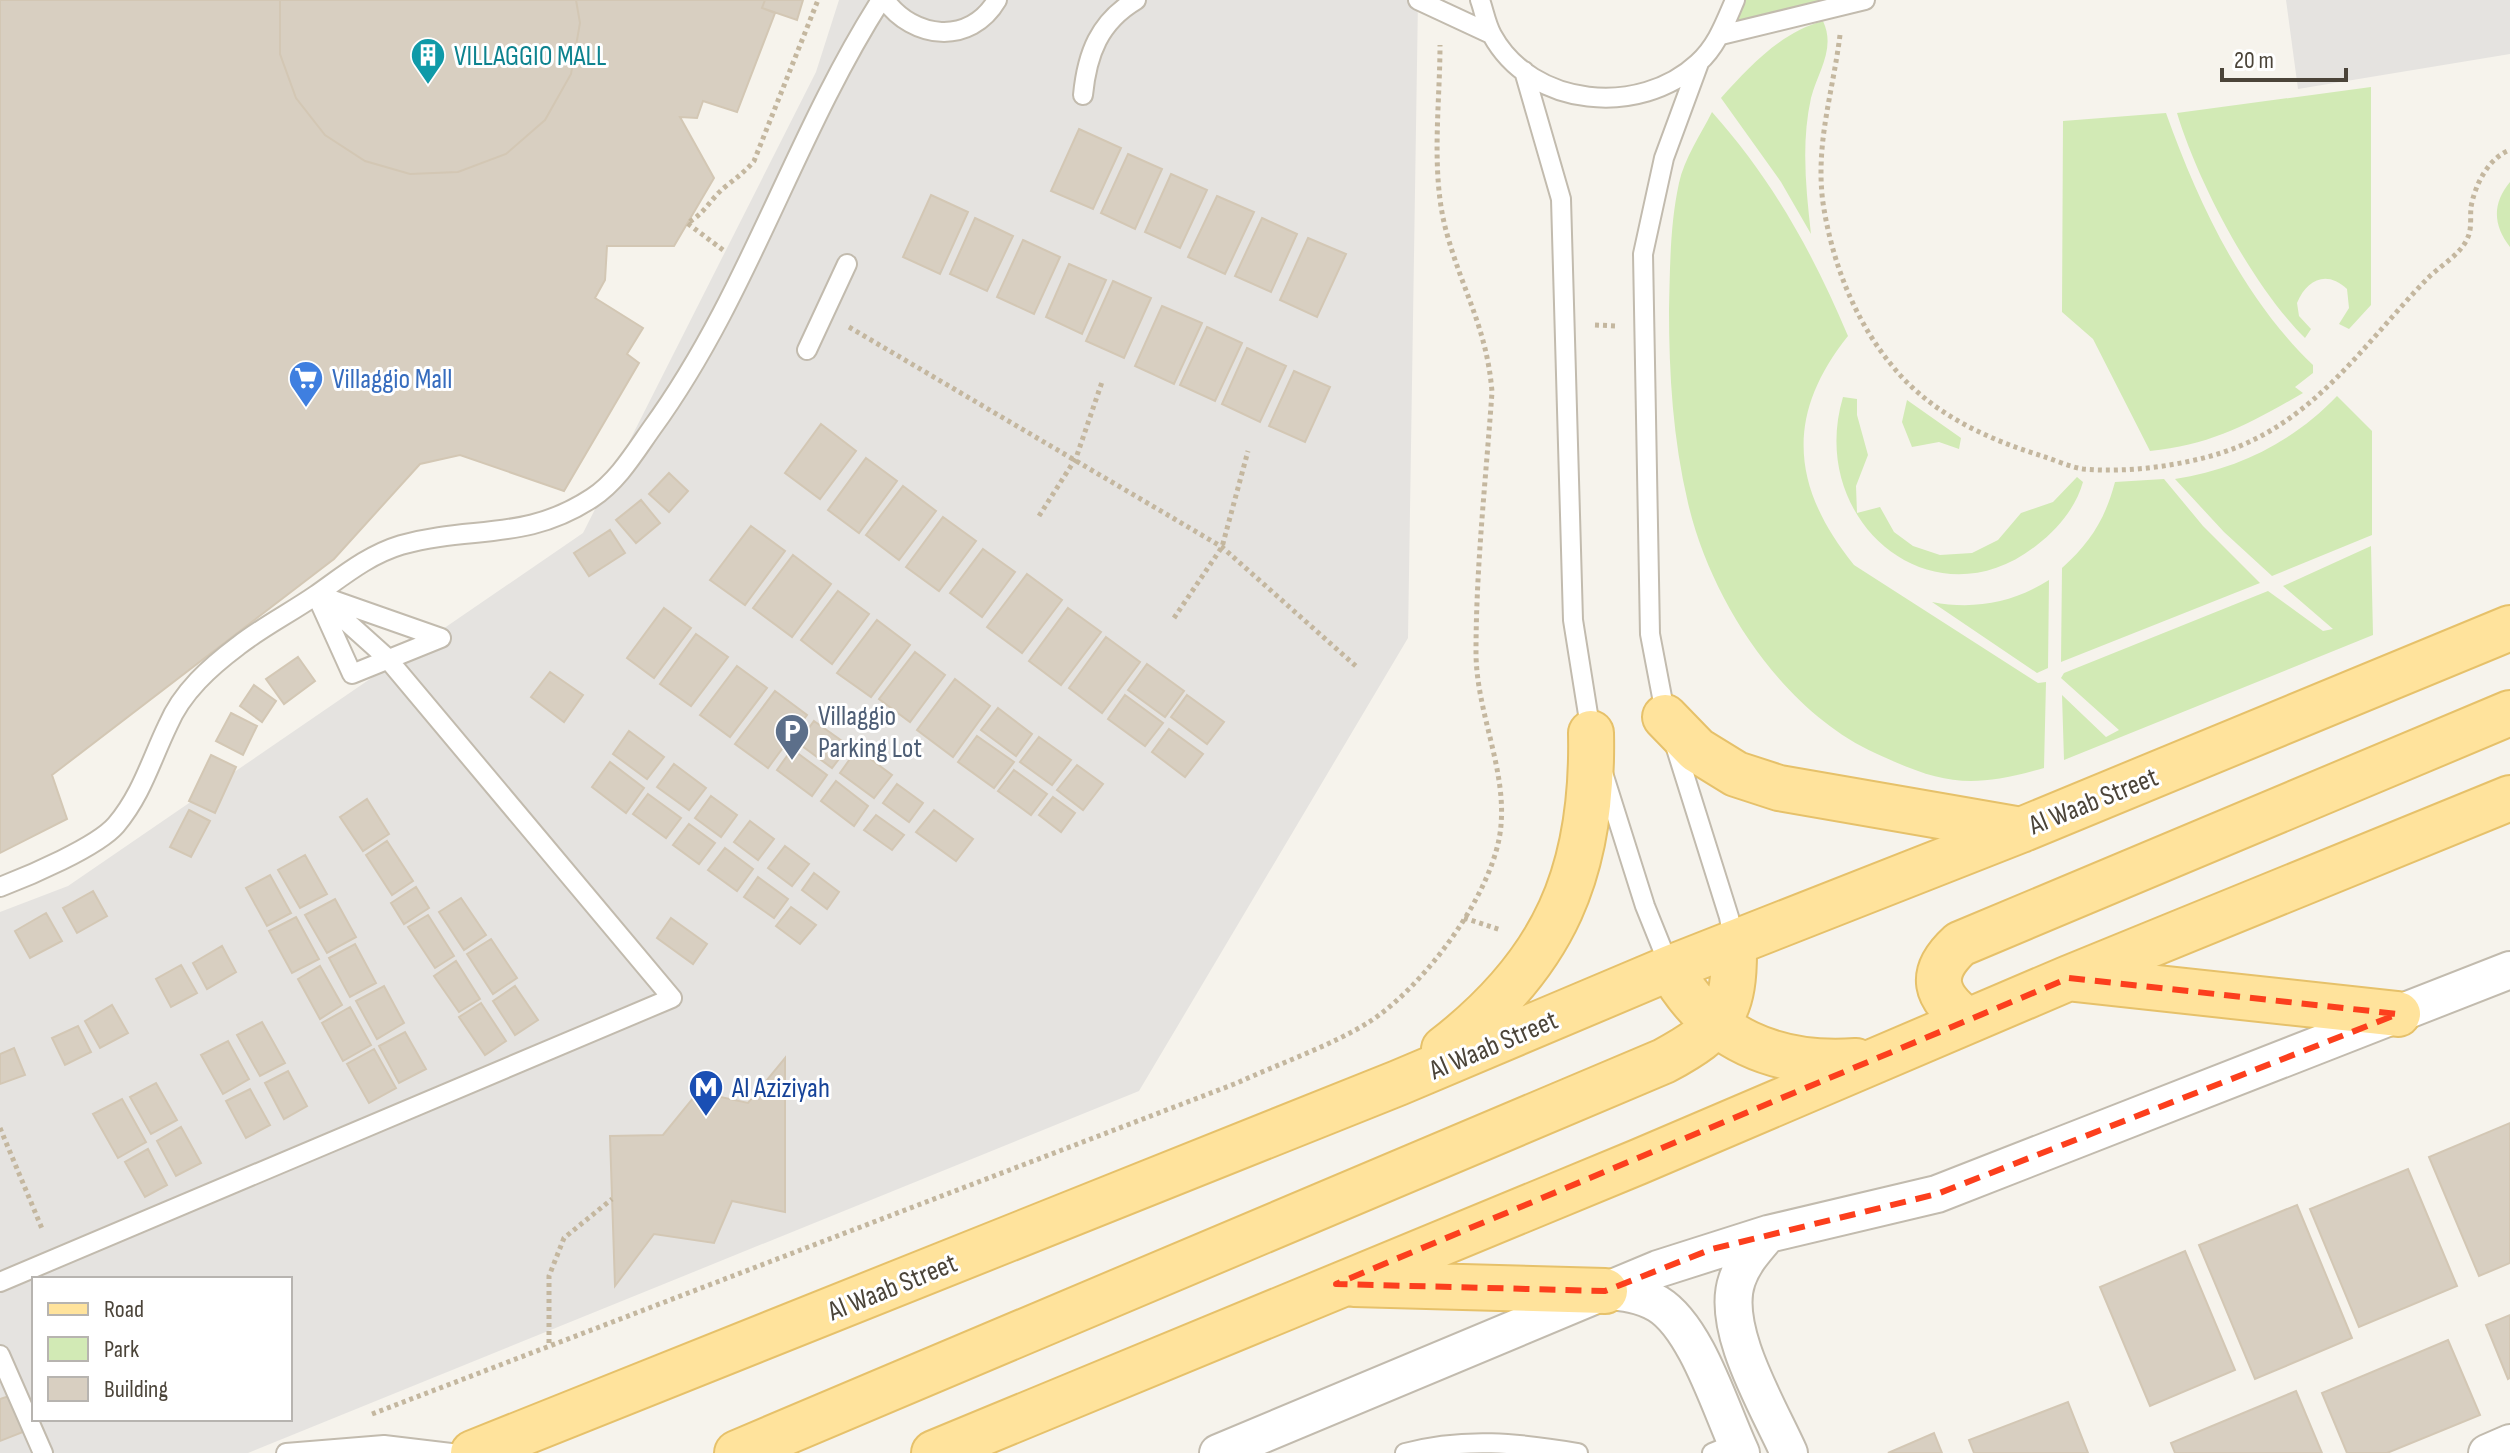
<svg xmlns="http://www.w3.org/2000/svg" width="2510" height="1453" font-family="'Sofia Sans Condensed',sans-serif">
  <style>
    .green { fill: #d2eab5 }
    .parking { fill: #e5e3e0; fill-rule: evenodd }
    .building { fill: #d8cfc1; stroke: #d3c7b4; stroke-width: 2 }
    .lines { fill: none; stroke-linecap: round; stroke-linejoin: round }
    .service-casing { stroke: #c2bbae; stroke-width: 22 }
    .minor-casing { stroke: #c2bbae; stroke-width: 40 }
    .primary-casing { stroke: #e6c16a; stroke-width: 48 }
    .path { stroke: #c4b79f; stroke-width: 5; stroke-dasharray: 4 4; stroke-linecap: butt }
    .service { stroke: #fff; stroke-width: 18 }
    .minor { stroke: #fff; stroke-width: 36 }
    .primary { stroke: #ffe39c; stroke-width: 44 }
    .marked { fill: none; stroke: #fc3f1d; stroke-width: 6; stroke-dasharray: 16 10; stroke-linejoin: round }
    .labels { text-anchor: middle; stroke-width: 6; stroke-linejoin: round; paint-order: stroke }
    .culture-label { font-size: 28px; fill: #0d838f; stroke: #fff; text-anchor: start }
    .shop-label { font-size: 28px; fill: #366cbe; stroke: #fff; text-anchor: start }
    .service-label { font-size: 28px; fill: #4e5e75; stroke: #fff; text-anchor: start }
    .street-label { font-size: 28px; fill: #4b4439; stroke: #fff }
    .transit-label { font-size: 28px; fill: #164399; stroke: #fff; text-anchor: start }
  </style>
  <rect width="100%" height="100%" fill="#f6f3ec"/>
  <path class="green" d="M 1735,0 L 1865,0 L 1721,35 Z
    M 1823,21 C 1836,49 1818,71 1811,98 C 1801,143 1806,189 1811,234 L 1781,182 L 1721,98 C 1749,67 1781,32 1823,21 Z
    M 2371,87 L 2371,305 L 2349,329 L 2339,324 L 2349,308 L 2347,289 C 2327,270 2307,279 2297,303 L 2299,316 L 2311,329 L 2305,338 C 2253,287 2198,183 2177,113 Z
    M 1712,112 C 1772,179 1813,253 1848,336 C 1784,416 1792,488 1854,565 L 2038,683 L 2046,682 L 2044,768 C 1970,789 1944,785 1875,753 C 1782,710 1711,601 1688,503 C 1673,439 1669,375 1669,310 C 1670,268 1670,224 1679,183 C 1684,159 1701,134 1712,112 Z
    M 2166,113 C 2198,203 2243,298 2313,365 L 2313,373 L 2295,387 L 2303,393 C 2251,423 2212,445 2150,451 L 2093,339 L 2062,312 L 2063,121 Z
    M 2510,182 L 2510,247 C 2493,225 2492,204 2510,182 Z
    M 2337,396 L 2372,431 L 2372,535 L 2272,576 L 2224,532 L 2175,479 C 2238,469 2293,442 2337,396 Z
    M 1843,397 L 1857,399 L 1857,415 L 1868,455 L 1856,486 L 1857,513 L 1880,507 L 1894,532 L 1913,546 L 1940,555 L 1972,553 L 1998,540 L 2021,513 L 2053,502 L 2077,477 L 2083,482 C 2076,507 2058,529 2037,545 C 1933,628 1806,521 1843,397 Z
    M 1907,400 L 1961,438 L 1959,449 L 1939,442 L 1912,447 L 1902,422 Z
    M 2164,479 L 2203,526 L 2260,583 L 2061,662 L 2062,568 C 2091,542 2105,519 2115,482 Z
    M 2371,546 L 2373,635 L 2064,760 L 2062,695 L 2106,737 L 2119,730 L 2061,678 L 2064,673 L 2268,591 L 2323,631 L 2333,629 L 2283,586 Z
    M 2049,580 L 2048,668 L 2037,673 L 1932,602 C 1974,610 2013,603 2049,580 Z"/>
  <path class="parking" d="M 839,0 L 1418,0 L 1408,638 L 1139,1091 L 248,1453 L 0,1453 L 0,912 L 68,886 L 583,533 L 816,72 ZM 34,1279 L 290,1279 L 290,1419 L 34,1419 Z
    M 2286,0 L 2510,0 L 2510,54 L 2298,89 Z"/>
  <path class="building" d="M 0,0 L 765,0 L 762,8 L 775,13 L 737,112 L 703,101 L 697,118 L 680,117 L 714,178 L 674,246 L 607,246 L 605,280 L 595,298 L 643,328 L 627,354 L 639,363 L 564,491 L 460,455 L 420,464 L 334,559 L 52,775 L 67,819 L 0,853 Z
    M 280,0 L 576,0 L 580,23 L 571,74 L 545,120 L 506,154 L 458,172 L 410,174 L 365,161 L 325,135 L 296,98 L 280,54 Z
    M 765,0 L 803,0 L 797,20 L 762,8 Z
    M 1079,129 L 1121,148 L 1093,209 L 1051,191 Z
    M 1128,154 L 1162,169 L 1135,229 L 1101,213 Z
    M 1171,174 L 1207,190 L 1180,248 L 1145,232 Z
    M 931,195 L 968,212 L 940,274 L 903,257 Z
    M 1217,196 L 1254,212 L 1225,274 L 1188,257 Z
    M 975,218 L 1013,236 L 987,291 L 950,274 Z
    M 1262,218 L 1297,234 L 1271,292 L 1235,276 Z
    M 1308,238 L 1346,254 L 1317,317 L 1280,300 Z
    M 1023,240 L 1060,257 L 1034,314 L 997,297 Z
    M 1069,264 L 1106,280 L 1082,334 L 1046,317 Z
    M 1113,281 L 1151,298 L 1124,358 L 1086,341 Z
    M 1162,306 L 1202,323 L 1174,384 L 1135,366 Z
    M 1207,327 L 1242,343 L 1215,401 L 1180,385 Z
    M 1247,348 L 1286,366 L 1260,422 L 1222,404 Z
    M 1294,371 L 1330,387 L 1305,442 L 1269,426 Z
    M 821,424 L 856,451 L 820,499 L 785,473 Z
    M 866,458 L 897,481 L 859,533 L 828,510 Z
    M 669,473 L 688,491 L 669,512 L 649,494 Z
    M 903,486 L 936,511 L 899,560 L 866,535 Z
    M 641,500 L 660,523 L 636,543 L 616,520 Z
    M 943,517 L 976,541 L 939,591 L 906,567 Z
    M 751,526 L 785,551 L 745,605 L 710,580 Z
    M 610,530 L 625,553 L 589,576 L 574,553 Z
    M 983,549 L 1015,572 L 982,617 L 950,593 Z
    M 793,555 L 831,584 L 792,637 L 753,608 Z
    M 1027,574 L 1062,600 L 1022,653 L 987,627 Z
    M 838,591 L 869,614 L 832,664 L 801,640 Z
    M 664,608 L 691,628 L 654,678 L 627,658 Z
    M 1068,608 L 1101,632 L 1061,685 L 1029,661 Z
    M 877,620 L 910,645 L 871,697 L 837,673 Z
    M 696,634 L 728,657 L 691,706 L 660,684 Z
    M 1106,637 L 1140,662 L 1102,713 L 1069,688 Z
    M 915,652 L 945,675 L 910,722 L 879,699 Z
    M 298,657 L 315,681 L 284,704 L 266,679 Z
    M 1147,664 L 1184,691 L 1165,717 L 1128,690 Z
    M 737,666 L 767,688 L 730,737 L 700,715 Z
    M 550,672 L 583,695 L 564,722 L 531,697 Z
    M 955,679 L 990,706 L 953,757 L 917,730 Z
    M 254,685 L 276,701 L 262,722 L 240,706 Z
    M 775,691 L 807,715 L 768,768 L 735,744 Z
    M 1125,695 L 1163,723 L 1145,746 L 1108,719 Z
    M 1187,695 L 1224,722 L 1207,744 L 1171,717 Z
    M 998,708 L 1032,734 L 1016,756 L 981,730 Z
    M 231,713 L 257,726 L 243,755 L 216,741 Z
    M 814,721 L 849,746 L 832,768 L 798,743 Z
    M 1169,729 L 1203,754 L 1185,777 L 1152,752 Z
    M 629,731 L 664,757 L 647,779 L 613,754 Z
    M 977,736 L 1014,762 L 994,788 L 958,762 Z
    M 1039,737 L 1071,760 L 1052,785 L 1020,762 Z
    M 792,749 L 827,775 L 812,796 L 777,770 Z
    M 857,749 L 892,775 L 874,798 L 840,773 Z
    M 211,755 L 236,767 L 215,813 L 189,801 Z
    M 610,762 L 644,788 L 626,813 L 592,787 Z
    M 674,764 L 706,788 L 689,810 L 657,787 Z
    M 1077,765 L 1103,784 L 1083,810 L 1057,790 Z
    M 1014,770 L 1047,794 L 1031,815 L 998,791 Z
    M 836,781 L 868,806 L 854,826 L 821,801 Z
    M 897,784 L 923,803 L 909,822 L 883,803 Z
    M 648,794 L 681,818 L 666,838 L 633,814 Z
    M 711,796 L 737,815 L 721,837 L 695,818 Z
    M 1053,797 L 1075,813 L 1061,832 L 1039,815 Z
    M 367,799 L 389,834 L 363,851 L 340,817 Z
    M 189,810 L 210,821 L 191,857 L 170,847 Z
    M 934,810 L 973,839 L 956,861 L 916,832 Z
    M 876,815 L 904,835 L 892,850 L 864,830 Z
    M 750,821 L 774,839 L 758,860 L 734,842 Z
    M 689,824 L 715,843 L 699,864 L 673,845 Z
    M 387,841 L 413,881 L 392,895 L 366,855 Z
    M 785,846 L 809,864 L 792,886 L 768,868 Z
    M 725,848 L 753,869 L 737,891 L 708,870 Z
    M 305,855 L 327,894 L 300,908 L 278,870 Z
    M 814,873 L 839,892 L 827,909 L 802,890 Z
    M 270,875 L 291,913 L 267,926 L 246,888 Z
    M 758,877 L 788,899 L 774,918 L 744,897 Z
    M 416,887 L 429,908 L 404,924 L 391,903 Z
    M 93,891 L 107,916 L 77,933 L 63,908 Z
    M 461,898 L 486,935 L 464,950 L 439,912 Z
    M 335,899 L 356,937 L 327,953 L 305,915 Z
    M 791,907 L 816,925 L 800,944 L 776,926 Z
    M 46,913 L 62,941 L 30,958 L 15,931 Z
    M 428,915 L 454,956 L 435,968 L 408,927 Z
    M 296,917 L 319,959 L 292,973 L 269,931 Z
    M 671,918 L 707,944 L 693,964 L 657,938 Z
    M 491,939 L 517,978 L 493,994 L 467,954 Z
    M 355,944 L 376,983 L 350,997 L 329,958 Z
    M 222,946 L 236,972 L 207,989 L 193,963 Z
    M 456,961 L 480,999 L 459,1012 L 434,976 Z
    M 181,965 L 197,993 L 171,1007 L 156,979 Z
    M 320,966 L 342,1005 L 320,1019 L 298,979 Z
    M 384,986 L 404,1023 L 377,1039 L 356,1001 Z
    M 515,986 L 538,1020 L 515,1035 L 493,1001 Z
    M 481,1003 L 506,1041 L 485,1055 L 459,1017 Z
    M 112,1005 L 128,1033 L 100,1048 L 85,1021 Z
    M 350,1007 L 371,1045 L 343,1061 L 322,1023 Z
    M 262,1022 L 285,1063 L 260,1076 L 237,1035 Z
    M 78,1026 L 91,1052 L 65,1065 L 52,1038 Z
    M 405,1032 L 426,1069 L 399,1083 L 379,1046 Z
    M 228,1041 L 249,1079 L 223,1094 L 201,1055 Z
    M 14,1048 L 25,1075 L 0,1084 L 0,1054 Z
    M 374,1049 L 396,1088 L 369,1103 L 347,1064 Z
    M 785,1058 L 785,1212 L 732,1201 L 714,1243 L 654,1234 L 615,1286 L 610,1136 L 663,1135 L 698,1092 L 748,1103 Z
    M 288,1071 L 307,1106 L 284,1119 L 265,1083 Z
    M 156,1083 L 177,1120 L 151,1134 L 130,1097 Z
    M 250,1089 L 270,1125 L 246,1138 L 226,1101 Z
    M 122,1099 L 146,1142 L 118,1158 L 93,1114 Z
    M 2510,1123 L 2510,1263 L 2479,1276 L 2429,1157 Z
    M 181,1127 L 201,1163 L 176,1176 L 157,1141 Z
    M 148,1149 L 167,1185 L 145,1197 L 125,1162 Z
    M 2408,1169 L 2457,1286 L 2359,1327 L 2310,1209 Z
    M 2297,1205 L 2352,1338 L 2255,1379 L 2199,1245 Z
    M 2185,1251 L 2235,1370 L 2150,1406 L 2100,1287 Z
    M 2510,1315 L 2510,1378 L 2508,1379 L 2486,1325 Z
    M 2448,1340 L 2480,1415 L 2387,1453 L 2347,1453 L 2322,1393 Z
    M 2296,1391 L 2322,1453 L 2175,1453 L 2171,1443 Z
    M 9,1396 L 23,1432 L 0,1441 L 0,1399 Z
    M 2068,1402 L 2088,1453 L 1974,1453 L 1969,1440 Z
    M 1934,1433 L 1942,1453 L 1888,1453 Z"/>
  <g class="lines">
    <g class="service-casing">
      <path id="service" d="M 885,0 C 913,39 970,46 997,0
        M 1418,0 L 1491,34
        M 1480,0 C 1484,11 1486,24 1492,35 C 1532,108 1640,117 1698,63 C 1717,46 1725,23 1735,0
        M 1721,35 L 1865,0
        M 1524,71 L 1561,199 L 1573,620 L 1591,733
        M 1083,95 C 1087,54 1099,22 1136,0
        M 807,350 L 847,264
        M 327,598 L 441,638
        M 319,601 L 352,674 L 441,638
        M 1666,718 L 1650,634 L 1643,254 L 1664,158 L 1699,63
        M 1674,742 L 1729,917 L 1734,944
        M 1603,773 L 1645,906 L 1670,968
        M 0,887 C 29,876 97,847 116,825 C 142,794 151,760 168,725 C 182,692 210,667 238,646 C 262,627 290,613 316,595 C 343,576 368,555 401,545 C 472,525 525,542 592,498 C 618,481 635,452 652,428 C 748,296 794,136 881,0
        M 0,1282 L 672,998 L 386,657 L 317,595
        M 0,1355 L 43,1453
        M 286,1453 L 384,1445 L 451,1453
        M 1405,1453 C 1464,1437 1519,1443 1578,1453
        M 1712,1453 L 1736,1443"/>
    </g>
    <g class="minor-casing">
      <path id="minor" d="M 1768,1234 C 1756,1248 1743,1262 1737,1280 C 1720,1328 1769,1408 1789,1453
        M 1605,1291 C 1623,1292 1641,1294 1658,1304 C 1697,1328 1721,1411 1741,1453
        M 1218,1453 L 1658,1269 L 1768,1234 L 1937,1194 L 2510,970
        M 2487,1453 L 2510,1443"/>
    </g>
    <g class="primary-casing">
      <path id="primary" d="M 1665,717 L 1697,750 L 1736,774 L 1779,788 L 2021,830
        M 1670,968 C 1709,1039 1777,1067 1856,1061
        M 2075,979 L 2398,1014
        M 1968,1021 C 1935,997 1927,974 1960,944 L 2510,713
        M 1444,1049 C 1555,963 1594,871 1591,733
        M 1354,1284 L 1605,1291
        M 473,1453 L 1398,1083 L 1670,968 L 2021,830 L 2510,628
        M 737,1453 L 1664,1061 C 1723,1029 1735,1012 1734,944
        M 934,1453 L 1638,1162 L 2069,978 L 2510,798"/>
    </g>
    <path class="path" d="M 1840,35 C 1833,92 1815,144 1823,203 C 1832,262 1855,322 1894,368 C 1932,414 1987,439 2042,456 C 2055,460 2070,467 2083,469 C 2127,473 2179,466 2221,453 C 2314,423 2362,346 2426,280 C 2439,266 2461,255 2468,237 C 2472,228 2470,216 2471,207 C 2475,185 2488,158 2510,150
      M 723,250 L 687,223 C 705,214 710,199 725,187 C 736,178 745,172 754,161 L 818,0
      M 1595,325 L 1617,326
      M 849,327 L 1222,547 L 1358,668
      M 1039,516 L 1076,458 L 1102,382
      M 1174,618 L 1222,547 L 1248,451
      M 1464,918 L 1501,930
      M 0,1128 L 43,1231
      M 549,1343 L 549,1276 L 564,1238 L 612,1199
      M 372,1414 L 1237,1083 C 1278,1064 1333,1045 1369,1022 C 1424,987 1496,891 1501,825 C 1506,767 1476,711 1476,652 C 1476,566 1486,478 1492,392 C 1487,329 1463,292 1447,234 C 1430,175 1440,105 1440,45"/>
    <use href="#service" class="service"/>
    <use href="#minor" class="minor"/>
    <use href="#primary" class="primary"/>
  </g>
  <path class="marked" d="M 2069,978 L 2398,1014 L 1937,1194 L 1712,1249 L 1605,1291 L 1336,1284 Z"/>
  <defs>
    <g id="building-pin" transform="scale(1.8)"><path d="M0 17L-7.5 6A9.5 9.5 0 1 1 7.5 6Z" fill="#0f9aa8" stroke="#fff"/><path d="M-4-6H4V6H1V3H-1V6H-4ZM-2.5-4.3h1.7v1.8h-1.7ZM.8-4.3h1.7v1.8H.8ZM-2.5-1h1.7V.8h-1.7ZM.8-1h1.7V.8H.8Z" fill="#fff"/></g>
    <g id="supermarket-pin" transform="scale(1.8)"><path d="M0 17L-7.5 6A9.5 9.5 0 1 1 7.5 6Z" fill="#3f7fe0" stroke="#fff"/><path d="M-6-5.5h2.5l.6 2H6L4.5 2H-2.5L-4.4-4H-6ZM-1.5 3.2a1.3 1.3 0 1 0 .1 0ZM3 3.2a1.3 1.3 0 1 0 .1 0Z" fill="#fff"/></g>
    <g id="parking-pin" transform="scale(1.8)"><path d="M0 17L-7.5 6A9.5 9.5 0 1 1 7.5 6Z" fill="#5c6f8a" stroke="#fff"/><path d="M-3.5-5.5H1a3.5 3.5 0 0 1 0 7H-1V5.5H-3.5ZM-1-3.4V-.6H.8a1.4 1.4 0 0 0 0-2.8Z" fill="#fff"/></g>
    <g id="metro-pin" transform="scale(1.8)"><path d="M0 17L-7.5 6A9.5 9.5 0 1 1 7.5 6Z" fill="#1a4fb4" stroke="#fff"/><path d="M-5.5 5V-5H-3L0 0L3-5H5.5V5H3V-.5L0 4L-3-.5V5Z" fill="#fff"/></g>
  </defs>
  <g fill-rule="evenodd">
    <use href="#building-pin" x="428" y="55"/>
    <use href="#supermarket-pin" x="306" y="378"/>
    <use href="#parking-pin" x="792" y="731"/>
    <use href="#metro-pin" x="706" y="1087"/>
  </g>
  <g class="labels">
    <g class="culture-label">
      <text x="454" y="65">VILLAGGIO MALL</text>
    </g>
    <g class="shop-label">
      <text x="332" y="388">Villaggio Mall</text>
    </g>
    <g class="service-label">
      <text x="818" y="725">Villaggio<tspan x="818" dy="32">Parking Lot</tspan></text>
    </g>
    <g class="street-label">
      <text transform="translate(2093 800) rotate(-22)" y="10">Al Waab Street</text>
      <text transform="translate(1493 1044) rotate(-23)" y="10">Al Waab Street</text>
      <text transform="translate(892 1286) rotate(-22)" y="10">Al Waab Street</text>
    </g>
    <g class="transit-label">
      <text x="732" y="1097">Al Aziziyah</text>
    </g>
  </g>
  <rect x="32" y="1277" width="260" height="144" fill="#ffffff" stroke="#b7b4b0" stroke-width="2"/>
  <rect x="48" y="1303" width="40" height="12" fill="#ffe39c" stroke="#b7b4b0" stroke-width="2"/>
  <text x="104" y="1317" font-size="24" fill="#4b4439">Road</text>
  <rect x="48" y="1337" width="40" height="24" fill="#d2eab5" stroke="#b7b4b0" stroke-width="2"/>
  <text x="104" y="1357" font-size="24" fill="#4b4439">Park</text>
  <rect x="48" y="1377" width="40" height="24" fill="#d8cfc1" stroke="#b7b4b0" stroke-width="2"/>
  <text x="104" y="1397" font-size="24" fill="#4b4439">Building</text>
  <path d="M2222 68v12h124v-12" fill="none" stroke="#4b4439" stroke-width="4"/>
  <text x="2234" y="68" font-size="24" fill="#4b4439" stroke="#ffffff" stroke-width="6" paint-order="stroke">20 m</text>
</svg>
